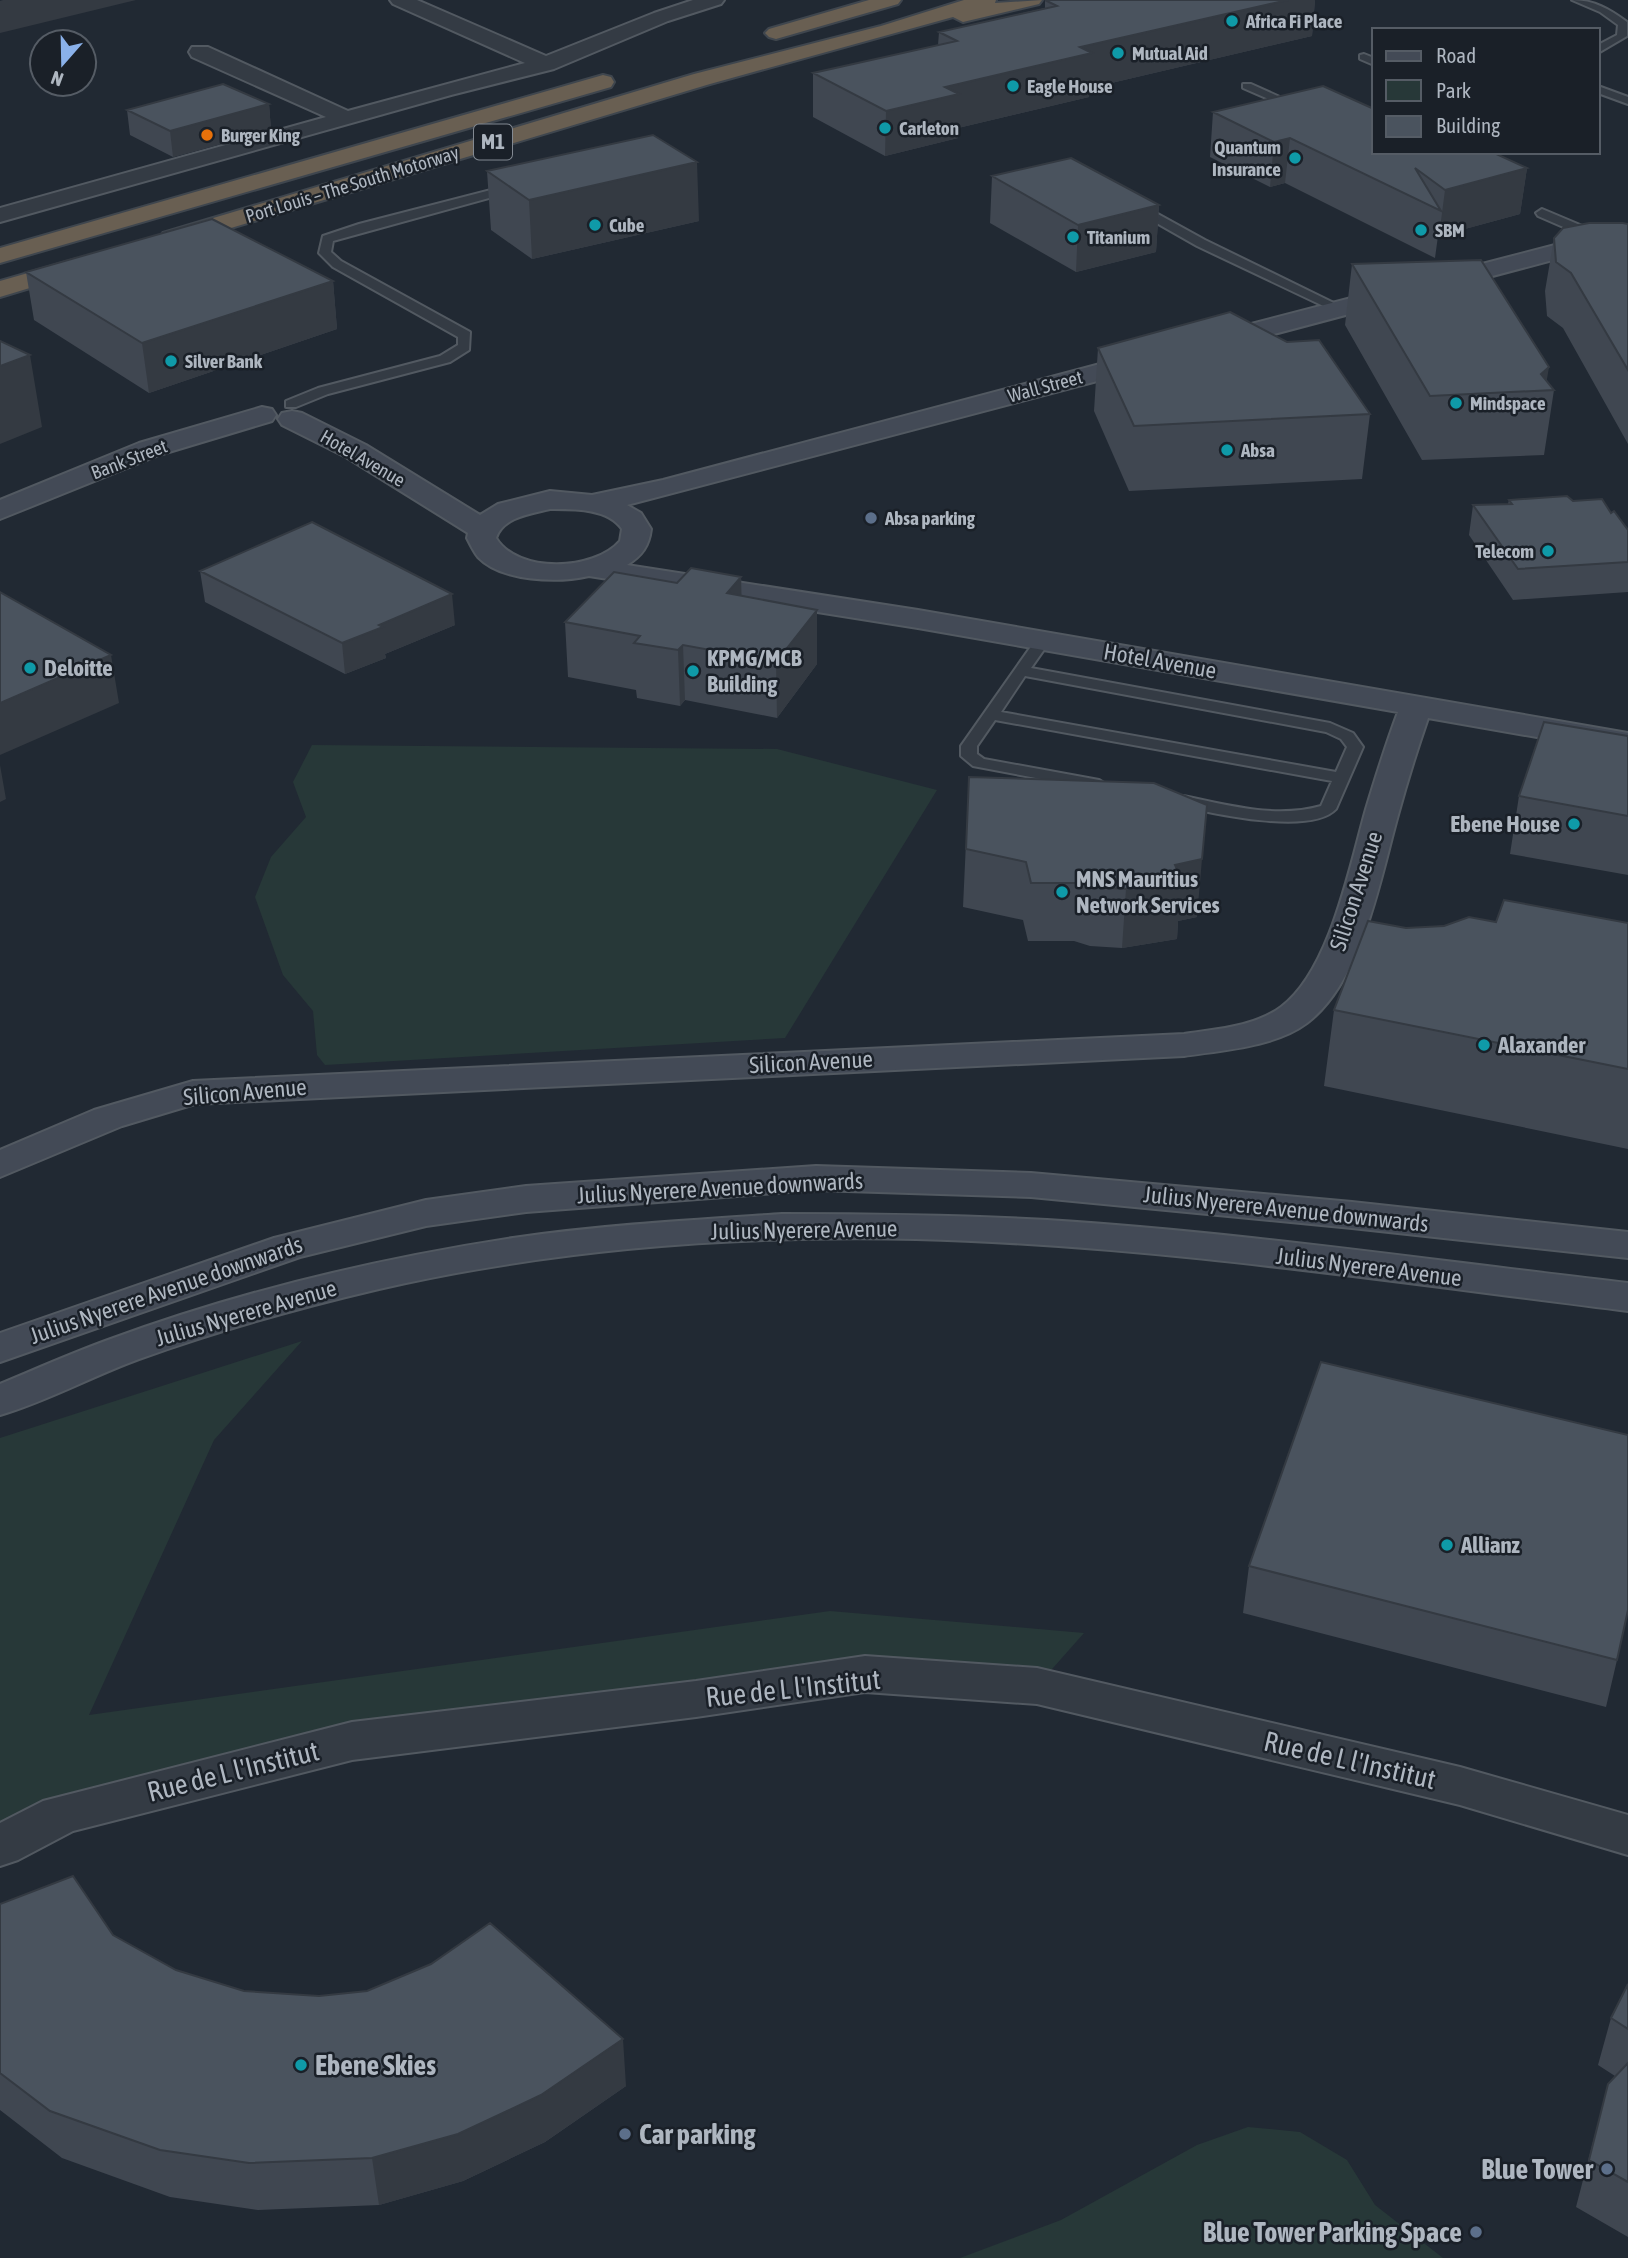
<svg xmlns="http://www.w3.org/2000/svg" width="1628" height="2258" font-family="'Asap Condensed',sans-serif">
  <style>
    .green { fill: #273838 }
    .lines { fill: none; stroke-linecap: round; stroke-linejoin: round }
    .lane-casing { stroke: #525961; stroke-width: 4 }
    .street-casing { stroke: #525961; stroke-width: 4 }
    .secondary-casing { stroke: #525961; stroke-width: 4 }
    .highway-casing { stroke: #3f464e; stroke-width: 4 }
    .lane { fill: #343b44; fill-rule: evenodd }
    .street { fill: #343b44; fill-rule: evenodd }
    .secondary { fill: #434a56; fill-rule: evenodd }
    .highway { fill: #695f52; fill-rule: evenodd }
    .wall { fill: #404751 }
    .shaded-wall { fill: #343a42 }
    .building { fill: #4a535e; stroke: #343a42; stroke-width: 2 }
    .culture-dot { fill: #0f9aa8; stroke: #1a2028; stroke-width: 2.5 }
    .food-dot { fill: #e8710a; stroke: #1a2028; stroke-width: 2.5 }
    .service-dot { fill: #5c6f8a; stroke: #1a2028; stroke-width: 2.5 }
    .labels { text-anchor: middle; stroke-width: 5; stroke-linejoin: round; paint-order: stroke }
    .far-poi-label { font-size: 19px; font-weight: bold; fill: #aeb6c0; stroke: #1a2028; text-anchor: start }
    .far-street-label { font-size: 19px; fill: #aeb6c0; stroke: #1a2028 }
    .shield { fill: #1a2028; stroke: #828992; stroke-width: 2 }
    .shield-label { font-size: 21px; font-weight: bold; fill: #aeb6c0 }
    .poi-label { font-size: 23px; font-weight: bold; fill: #aeb6c0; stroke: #1a2028; text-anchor: start }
    .street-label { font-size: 23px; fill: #aeb6c0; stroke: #1a2028 }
    .near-street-label { font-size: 28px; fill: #aeb6c0; stroke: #1a2028 }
    .near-poi-label { font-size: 28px; font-weight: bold; fill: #aeb6c0; stroke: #1a2028; text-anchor: start }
  </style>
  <rect width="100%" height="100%" fill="#212933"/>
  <path class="green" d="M 312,745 L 777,749 L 937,790 L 785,1038 L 325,1065 L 317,1055 L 313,1011 L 283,975 L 255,897 L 271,857 L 306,817 L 293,782 Z
    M 302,1341 L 214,1440 L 89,1715 L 830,1611 L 1084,1633 L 1037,1686 L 865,1674 L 352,1741 L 0,1846 L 0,1438 Z
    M 1248,2127 L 1300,2132 L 1347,2160 L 1375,2205 L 1443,2258 L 960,2258 L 1061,2220 L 1197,2145 Z"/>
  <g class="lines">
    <g class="lane-casing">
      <path id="lane" d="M 1572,0 C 1594,0 1609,9 1627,22 L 1627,36 L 1598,53 L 1598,45 L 1617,35 L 1618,25 L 1600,12 Z
        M 1364,54 L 1374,58 L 1374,65 L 1360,59 L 1360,55 Z
        M 1243,84 L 1251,84 L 1304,108 L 1294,110 L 1243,88 Z
        M 1598,86 L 1628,97 L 1628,104 L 1598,93 Z
        M 514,184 L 520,188 L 518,190 L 333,241 L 331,252 L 341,261 L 470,332 L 469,350 L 450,362 L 328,394 L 296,407 L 286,407 L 286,401 L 318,388 L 440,356 L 458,345 L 458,337 L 333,267 L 319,253 L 323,236 L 359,224 Z
        M 1136,202 L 1205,240 L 1344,308 L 1342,311 L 1334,311 L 1197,246 L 1132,209 L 1130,206 Z
        M 1542,209 L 1599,233 L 1601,236 L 1591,239 L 1538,216 L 1536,213 Z
        M 1042,636 L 1050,641 L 1031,668 L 1330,723 L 1353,733 L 1363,747 L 1336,809 C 1311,836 1210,813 1177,805 L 1175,801 L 1177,797 L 1183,796 C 1229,805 1275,819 1321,806 L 1332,781 L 995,720 L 977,746 L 977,754 L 984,759 L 1099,780 L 1107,785 L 1099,790 L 973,766 L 961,756 L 961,746 L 1037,638 ZM 1025,676 L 1326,732 L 1341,739 L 1347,747 L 1336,772 L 1001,712 Z"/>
    </g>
    <g class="street-casing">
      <path id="street" d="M 390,0 L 417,0 L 546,56 L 654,13 L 693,0 L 724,0 L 721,4 L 668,21 L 554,69 L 451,95 L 0,222 L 0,208 L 326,117 L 192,57 L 189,52 L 192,47 L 208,47 L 348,111 L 525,63 L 393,4 Z
        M 865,1656 L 1037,1668 L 1460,1767 L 1628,1815 L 1628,1855 L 1460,1805 L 1037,1704 L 865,1692 L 696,1717 L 352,1760 L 73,1831 L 18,1860 L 0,1866 L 0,1823 L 43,1801 L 352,1722 L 696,1681 Z"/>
    </g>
    <g class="secondary-casing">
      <path id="secondary" d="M 1628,226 L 1628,240 L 1214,350 L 1205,348 L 1201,342 L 1205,336 Z
        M 1149,351 L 1158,353 L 1162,359 L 1158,365 L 627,505 L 641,513 L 651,529 C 649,546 642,556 627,565 L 918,610 L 1628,733 L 1628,753 L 1428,718 C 1417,750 1407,782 1398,815 C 1380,879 1363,980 1307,1023 C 1275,1047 1223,1050 1184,1056 L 195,1104 L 122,1126 L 0,1177 L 0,1150 L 94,1110 L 193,1081 L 1184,1034 C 1216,1029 1254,1027 1281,1007 C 1330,971 1350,865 1366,809 C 1376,776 1386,744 1398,712 L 918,628 L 589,576 C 558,583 502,582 478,557 C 474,552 470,544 467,538 L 468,533 L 346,457 L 282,425 L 278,419 L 282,413 L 292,411 L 302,413 L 366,445 L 480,515 L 498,504 L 550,491 L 592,495 L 663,480 ZM 550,509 C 573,509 608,508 622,529 L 620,541 C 594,571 518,574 496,538 C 503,517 530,514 550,509 Z
        M 262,407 L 272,409 L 276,415 L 272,421 L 159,455 L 0,519 L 0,500 L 139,443 Z
        M 816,1166 L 1031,1173 L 1352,1202 L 1628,1232 L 1628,1258 L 1352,1228 L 1031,1197 L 816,1190 L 526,1212 L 426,1226 L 300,1257 L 0,1362 L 0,1333 L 274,1238 L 426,1200 L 526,1186 Z
        M 782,1214 C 870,1214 959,1215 1047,1220 C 1241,1232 1435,1261 1628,1283 L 1628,1311 C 1392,1282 1154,1245 916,1239 C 737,1235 553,1249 379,1289 C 298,1308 217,1331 139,1359 C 92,1376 48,1401 0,1415 L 0,1384 C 36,1369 72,1353 108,1340 C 238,1292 376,1259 513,1238 C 602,1225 692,1220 782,1214 Z"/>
    </g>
    <g class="highway-casing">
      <path id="highway" d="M 869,0 L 901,0 L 898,4 L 776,39 L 769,37 L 765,33 L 769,29 Z
        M 964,0 L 996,0 L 995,3 L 1042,0 L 1039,4 L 963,22 L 953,17 L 710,84 L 181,243 L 172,245 L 163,243 L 160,238 L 163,233 L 694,74 L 881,26 Z
        M 603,75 L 611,77 L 614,82 L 611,87 L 0,263 L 0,248 Z
        M 77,259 L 86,261 L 89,266 L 86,271 L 0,297 L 0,281 Z"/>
    </g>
    <use href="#lane" class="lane"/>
    <use href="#street" class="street"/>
    <use href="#secondary" class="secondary"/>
    <use href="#highway" class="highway"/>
  </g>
  <path class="wall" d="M 1045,0 L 1315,0 L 1312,36 L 1090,88 L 1089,97 L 958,128 L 958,138 L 885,156 L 813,117 L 813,73 L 938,45 L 939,32 L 1045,8 Z
    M 269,104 L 271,130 L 173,157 L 130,135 L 127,110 Z
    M 1213,112 L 1374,152 L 1527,168 L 1520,214 L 1439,236 L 1438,236 L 1435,258 L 1285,183 L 1270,187 L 1210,157 Z
    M 487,171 L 699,221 L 532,259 L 491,230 Z
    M 992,176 L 1159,205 L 1156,252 L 1076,272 L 990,223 Z
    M 1628,224 L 1628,444 L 1563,328 L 1547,316 L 1545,291 L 1554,238 Z
    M 1352,264 L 1547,381 L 1554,390 L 1544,455 L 1422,460 L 1345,325 Z
    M 26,272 L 333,281 L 337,329 L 149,393 L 34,320 Z
    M 1098,348 L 1370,414 L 1362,479 L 1129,491 L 1094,411 Z
    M 1509,500 L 1573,501 L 1611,513 L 1628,530 L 1628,592 L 1513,600 L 1469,535 L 1473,505 L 1508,504 Z
    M 200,571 L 455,625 L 385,654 L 386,658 L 345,674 L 205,602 Z
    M 741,577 L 742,596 L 817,664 L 777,718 L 685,700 L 680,706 L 637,698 L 636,690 L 568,677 L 565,622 L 677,583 Z
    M 1628,736 L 1628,875 L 1510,854 L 1519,796 Z
    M 969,777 L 1197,917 L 1178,921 L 1177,939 L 1122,948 L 1090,946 L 1074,941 L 1028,941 L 1023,920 L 963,907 Z
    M 1496,922 L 1628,923 L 1628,1149 L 1324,1086 L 1334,1010 L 1406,928 Z
    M 1249,1566 L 1617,1660 L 1606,1707 L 1243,1613 Z
    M 0,1904 L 113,1935 L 176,1970 L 244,1991 L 626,2086 L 545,2142 L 463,2181 L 379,2205 L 258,2210 L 170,2197 L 62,2158 L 0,2110 Z
    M 1628,1984 L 1628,2237 L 1576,2207 L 1608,2084 L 1615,2076 L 1598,2065 L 1611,2018 Z"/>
  <path class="shaded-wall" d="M 3,0 L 136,0 L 0,33 L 0,1 Z
    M 1288,0 L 1315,0 L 1312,36 L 1090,88 L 1089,97 L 958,128 L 958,138 L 885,156 L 886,111 L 945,87 L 1080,47 Z
    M 269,104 L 271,130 L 173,157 L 170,131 Z
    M 1290,138 L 1285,183 L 1270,187 L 1274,142 Z
    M 697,162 L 699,221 L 532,259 L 529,200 Z
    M 1527,168 L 1520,214 L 1439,236 L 1445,190 Z
    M 1159,205 L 1156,252 L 1076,272 L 1078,225 Z
    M 333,281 L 337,329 L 149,393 L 142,343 Z
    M 30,355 L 42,427 L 0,444 L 0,366 Z
    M 1549,367 L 1545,391 L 1541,374 Z
    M 741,577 L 742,631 L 727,593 Z
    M 452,594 L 455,625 L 385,654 L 386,658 L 345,674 L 342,643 L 379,625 Z
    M 817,610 L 817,664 L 777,718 L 776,662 Z
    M 683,645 L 685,700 L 680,706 L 678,650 Z
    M 111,655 L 119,703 L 0,755 L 0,703 Z
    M 0,765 L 6,799 L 0,802 Z
    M 1202,859 L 1197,917 L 1178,921 L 1177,939 L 1122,948 L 1126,889 L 1175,865 Z
    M 623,2039 L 626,2086 L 545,2142 L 463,2181 L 379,2205 L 372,2158 Z"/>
  <path class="building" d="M 1045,0 L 1288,0 L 1080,47 L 1092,53 L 945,87 L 959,94 L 886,111 L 813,73 L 957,41 L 939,32 L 1057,6 Z
    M 223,84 L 269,104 L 170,131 L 127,110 Z
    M 1323,86 L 1374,109 L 1374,152 L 1492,152 L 1527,168 L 1445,190 L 1415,168 L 1441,211 L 1290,138 L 1274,142 L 1213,112 Z
    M 653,135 L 697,162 L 529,200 L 487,171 Z
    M 1071,158 L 1159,205 L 1078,225 L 992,176 Z
    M 212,219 L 333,281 L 142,343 L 26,272 Z
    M 1589,223 L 1623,223 L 1628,224 L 1628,370 L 1571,273 L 1556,262 L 1554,238 L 1563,228 Z
    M 1481,260 L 1549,367 L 1541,374 L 1554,390 L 1430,396 L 1352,264 Z
    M 1230,312 L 1287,342 L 1319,340 L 1370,414 L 1134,426 L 1098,348 Z
    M 0,341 L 30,355 L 0,366 Z
    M 1567,496 L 1573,501 L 1602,499 L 1611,513 L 1614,511 L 1628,530 L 1628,562 L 1518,569 L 1473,505 L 1512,504 L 1509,500 Z
    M 312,522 L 452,594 L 379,625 L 383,627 L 342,643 L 200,571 Z
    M 691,568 L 741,577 L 727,593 L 817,610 L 776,662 L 683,645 L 678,650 L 634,643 L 640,636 L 565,622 L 614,572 L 677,583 Z
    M 0,592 L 111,655 L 0,703 Z
    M 1544,722 L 1628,736 L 1628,816 L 1519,796 Z
    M 969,777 L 1154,783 L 1207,805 L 1202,859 L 1175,865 L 1182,880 L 1126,889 L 1094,887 L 1078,883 L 1031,883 L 1026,862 L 966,849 Z
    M 1504,900 L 1628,923 L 1628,1069 L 1334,1010 L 1368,921 L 1406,928 L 1444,926 L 1469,917 L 1496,922 Z
    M 1321,1362 L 1628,1435 L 1628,1610 L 1617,1660 L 1249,1566 Z
    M 73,1876 L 113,1935 L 176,1970 L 244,1991 L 319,1996 L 367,1991 L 431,1964 L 490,1923 L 623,2039 L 541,2095 L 458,2134 L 372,2158 L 249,2163 L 160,2150 L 50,2111 L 0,2073 L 0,1904 Z
    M 1628,1984 L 1628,2029 L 1611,2018 Z
    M 1628,2063 L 1628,2182 L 1589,2160 L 1608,2084 Z"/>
  <g class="culture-dot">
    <circle cx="1232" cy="21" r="7"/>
    <circle cx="1118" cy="53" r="7"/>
    <circle cx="1013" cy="86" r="7"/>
    <circle cx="885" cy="128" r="7"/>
    <circle cx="1295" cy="158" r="7"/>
    <circle cx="595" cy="225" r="7"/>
    <circle cx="1421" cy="230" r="7"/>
    <circle cx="1073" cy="237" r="7"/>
    <circle cx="171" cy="361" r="7"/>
    <circle cx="1456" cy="403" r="7"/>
    <circle cx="1227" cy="450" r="7"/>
    <circle cx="1548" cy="551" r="7"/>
    <circle cx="30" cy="668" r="7"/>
    <circle cx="693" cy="671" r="7"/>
    <circle cx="1574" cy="824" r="7"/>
    <circle cx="1062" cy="892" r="7"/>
    <circle cx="1484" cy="1045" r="7"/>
    <circle cx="1447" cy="1545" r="7"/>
    <circle cx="301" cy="2065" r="7"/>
  </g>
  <circle class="food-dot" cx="207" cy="135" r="7"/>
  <g class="service-dot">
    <circle cx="871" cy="518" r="7"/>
    <circle cx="625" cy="2134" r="7"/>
    <circle cx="1607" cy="2169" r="7"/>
    <circle cx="1476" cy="2232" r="7"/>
  </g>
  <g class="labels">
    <g class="far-poi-label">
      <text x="1246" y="28">Africa Fi Place</text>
      <text x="1132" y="60">Mutual Aid</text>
      <text x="1027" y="93">Eagle House</text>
      <text x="899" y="135">Carleton</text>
      <text x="221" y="142">Burger King</text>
      <text x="1281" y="154" text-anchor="end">Quantum<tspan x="1281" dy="22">Insurance</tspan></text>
      <text x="609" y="232">Cube</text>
      <text x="1435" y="237">SBM</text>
      <text x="1087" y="244">Titanium</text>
      <text x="185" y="368">Silver Bank</text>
      <text x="1470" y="410">Mindspace</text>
      <text x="1241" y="457">Absa</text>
      <text x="885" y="525">Absa parking</text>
      <text x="1534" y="558" text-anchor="end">Telecom</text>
    </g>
    <g class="far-street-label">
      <text transform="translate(352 184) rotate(-17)" y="7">Port Louis – The South Motorway</text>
      <text transform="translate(1045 386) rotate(-15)" y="7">Wall Street</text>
      <text transform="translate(363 458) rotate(30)" y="7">Hotel Avenue</text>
      <text transform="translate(129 459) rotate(-21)" y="7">Bank Street</text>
    </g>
    <rect class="shield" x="474" y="124.5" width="38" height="35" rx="5"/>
    <g class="shield-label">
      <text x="493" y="149">M1</text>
    </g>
    <g class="poi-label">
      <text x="707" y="666">KPMG/MCB<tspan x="707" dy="26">Building</tspan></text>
      <text x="44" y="676">Deloitte</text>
      <text x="1560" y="832" text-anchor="end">Ebene House</text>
      <text x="1076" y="887">MNS Mauritius<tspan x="1076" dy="26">Network Services</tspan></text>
      <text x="1498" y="1053">Alaxander</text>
      <text x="1461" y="1553">Allianz</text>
    </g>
    <g class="street-label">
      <text transform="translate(1160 661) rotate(10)" y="8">Hotel Avenue</text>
      <text transform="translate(1356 891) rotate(-72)" y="8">Silicon Avenue</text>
      <text transform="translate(811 1062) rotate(-3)" y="8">Silicon Avenue</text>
      <text transform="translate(245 1092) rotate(-5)" y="8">Silicon Avenue</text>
      <text transform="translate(720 1188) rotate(-3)" y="8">Julius Nyerere Avenue downwards</text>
      <text transform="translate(1286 1209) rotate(6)" y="8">Julius Nyerere Avenue downwards</text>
      <text transform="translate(804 1230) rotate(-1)" y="8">Julius Nyerere Avenue</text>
      <text transform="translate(1369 1267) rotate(7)" y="8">Julius Nyerere Avenue</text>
      <text transform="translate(166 1290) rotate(-19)" y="8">Julius Nyerere Avenue downwards</text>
      <text transform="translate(246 1313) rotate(-16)" y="8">Julius Nyerere Avenue</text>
    </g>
    <g class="near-street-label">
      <text transform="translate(793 1688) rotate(-6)" y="10">Rue de L l'Institut</text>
      <text transform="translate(1350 1760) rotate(13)" y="10">Rue de L l'Institut</text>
      <text transform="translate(233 1771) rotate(-14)" y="10">Rue de L l'Institut</text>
    </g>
    <g class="near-poi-label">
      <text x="315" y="2075">Ebene Skies</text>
      <text x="639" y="2144">Car parking</text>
      <text x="1593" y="2179" text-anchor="end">Blue Tower</text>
      <text x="1462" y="2242" text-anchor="end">Blue Tower Parking Space</text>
    </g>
  </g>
  <rect x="1372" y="28" width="228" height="126" fill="#1a2028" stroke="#555c65" stroke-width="2"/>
  <rect x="1386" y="51" width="35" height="10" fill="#434a56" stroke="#555c65" stroke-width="2"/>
  <text x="1436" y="63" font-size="21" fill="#aeb6c0">Road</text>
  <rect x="1386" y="80" width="35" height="21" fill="#273838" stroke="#555c65" stroke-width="2"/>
  <text x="1436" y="98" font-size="21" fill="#aeb6c0">Park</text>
  <rect x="1386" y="116" width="35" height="21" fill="#4a535e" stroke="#555c65" stroke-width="2"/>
  <text x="1436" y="133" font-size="21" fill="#aeb6c0">Building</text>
  <g transform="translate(63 63) rotate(200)"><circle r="33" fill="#1a2028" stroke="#555c65" stroke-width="2"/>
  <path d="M0-5L12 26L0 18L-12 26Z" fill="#8ab1ea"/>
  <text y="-10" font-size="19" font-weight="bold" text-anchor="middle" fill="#aeb6c0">N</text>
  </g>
</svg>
